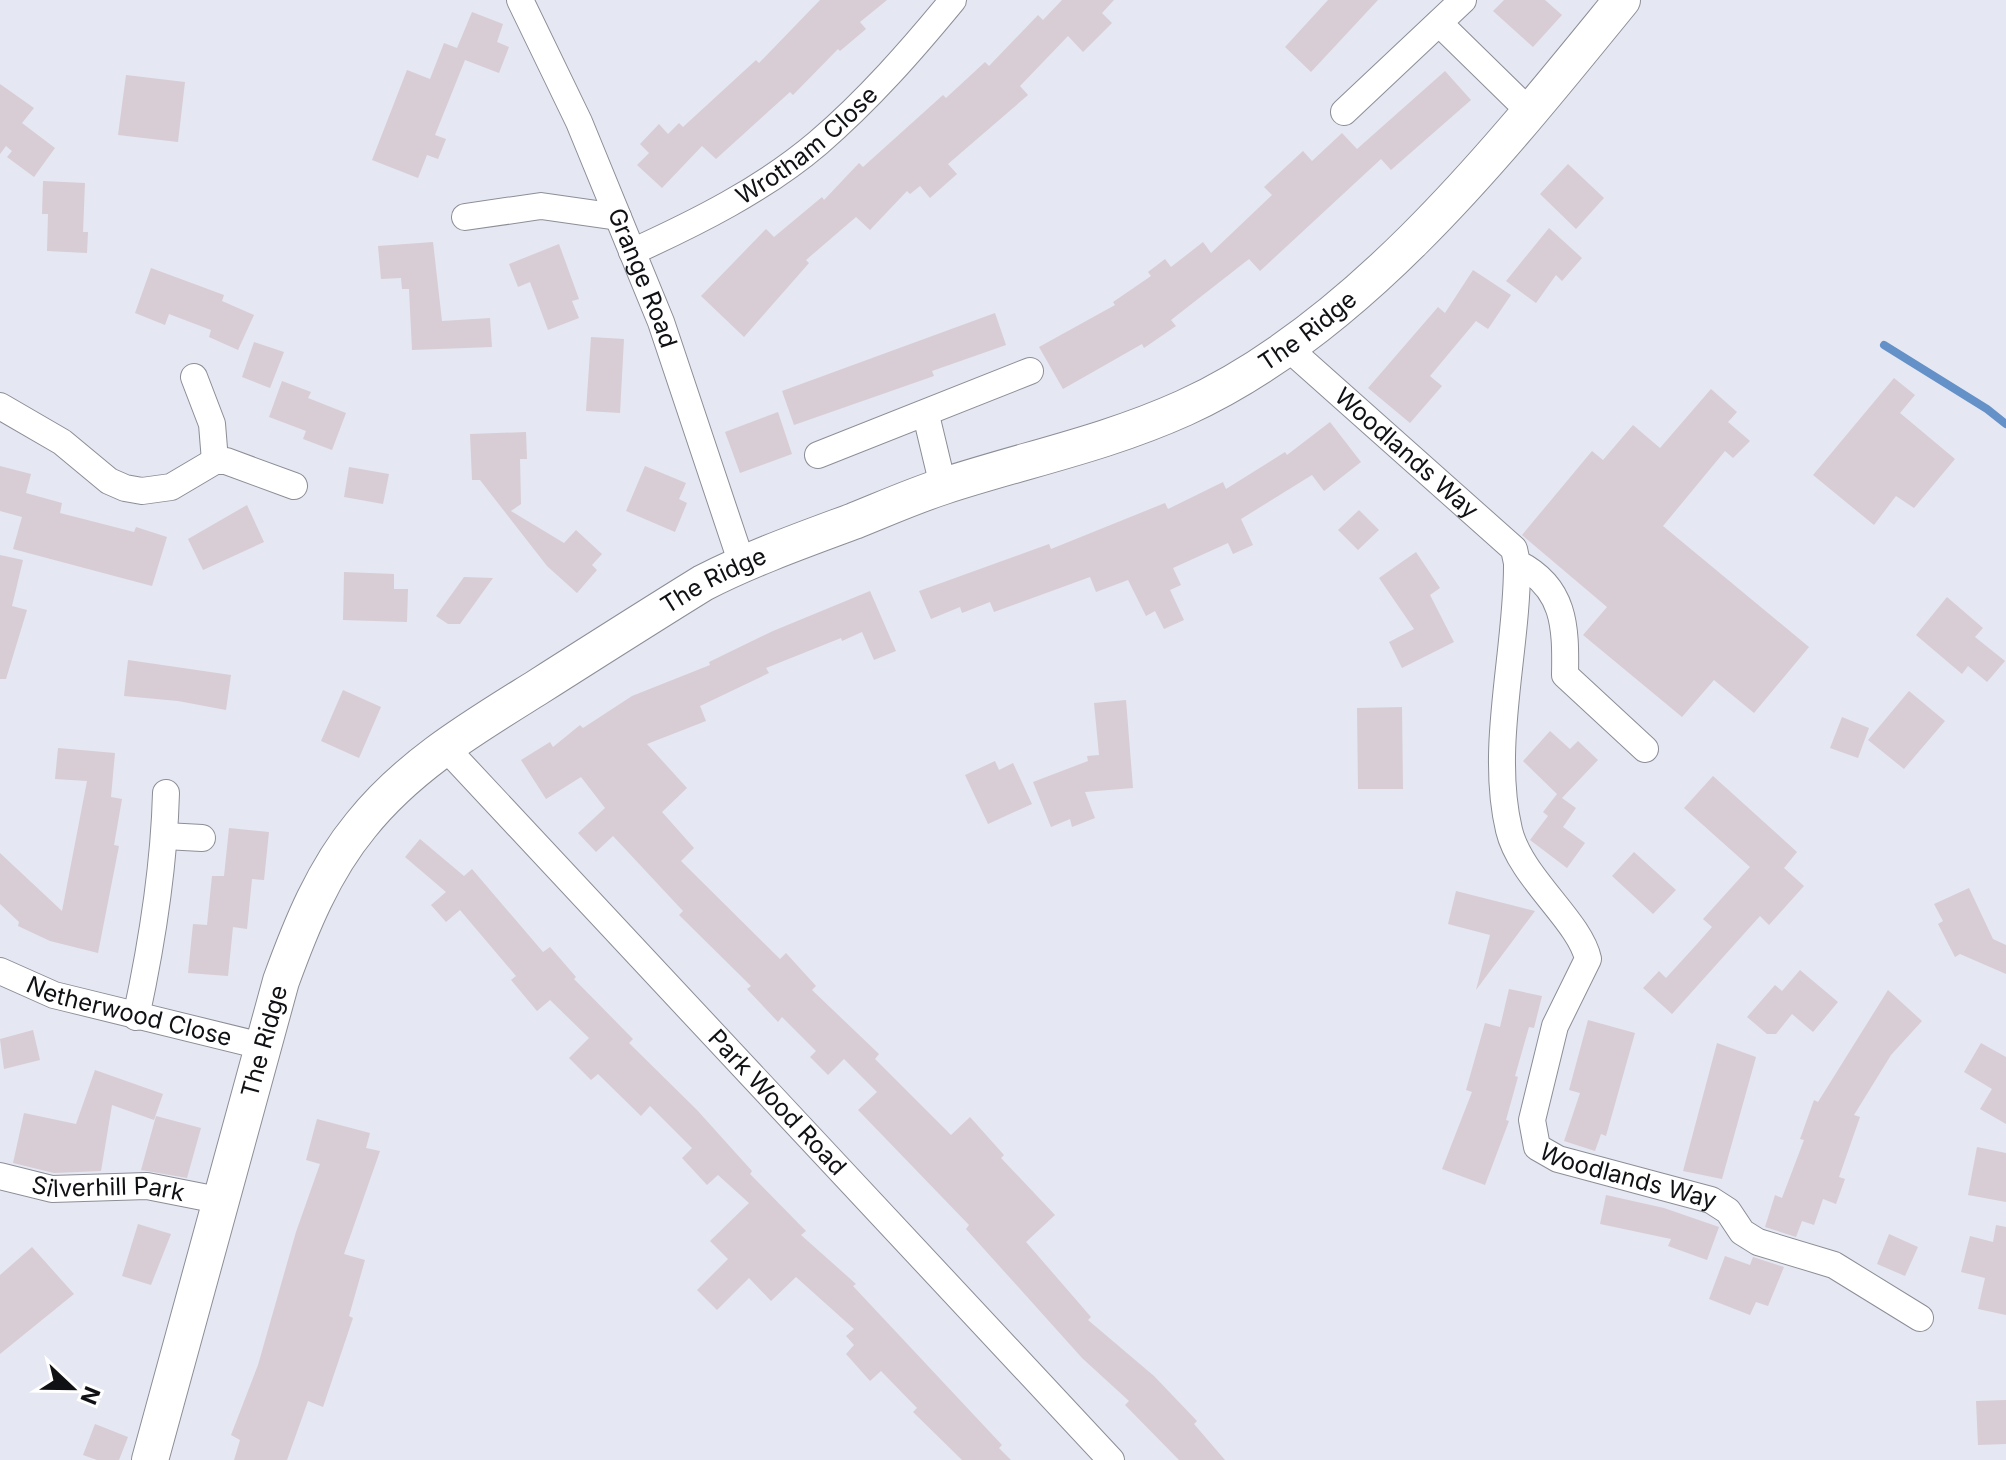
<svg xmlns="http://www.w3.org/2000/svg" width="2006" height="1460" font-family="Inter,sans-serif">
  <style>
    .lines { fill: none; stroke-linecap: round; stroke-linejoin: round }
    .stream { stroke: #6491c7; stroke-width: 8 }
    .building { fill: #d8cdd4 }
    .street-casing { stroke: #8c8e97; stroke-width: 28 }
    .secondary-casing { stroke: #8c8e97; stroke-width: 38 }
    .street { stroke: #fff; stroke-width: 26 }
    .secondary { stroke: #fff; stroke-width: 36 }
    .labels { text-anchor: middle; stroke-width: 7; stroke-linejoin: round; paint-order: stroke }
    .street-label { font-size: 24px; fill: #101114; stroke: #fff }
  </style>
  <rect width="100%" height="100%" fill="#e5e7f2"/>
  <g class="lines">
    <path class="stream" d="M 1884,345 L 1987,409 L 2006,424"/>
  </g>
  <path class="building" d="M 820,0 L 887,0 L 860,22 L 866,29 L 840,51 L 838,49 L 793,95 L 790,92 L 716,159 L 702,146 L 662,188 L 637,165 L 649,153 L 640,144 L 659,124 L 668,134 L 679,123 L 683,127 L 756,60 L 759,63 Z
    M 1062,0 L 1114,0 L 1102,13 L 1112,23 L 1083,52 L 1068,36 L 1020,86 L 1028,95 L 948,164 L 957,174 L 930,198 L 920,186 L 910,194 L 907,191 L 870,230 L 856,217 L 806,260 L 809,263 L 744,337 L 701,296 L 766,229 L 774,237 L 822,197 L 824,200 L 859,163 L 863,167 L 943,95 L 946,98 L 985,62 L 989,66 L 1038,15 L 1043,20 Z
    M 1328,0 L 1378,0 L 1311,72 L 1285,47 Z
    M 1504,0 L 1545,0 L 1562,15 L 1533,47 L 1493,11 Z
    M 472,12 L 503,24 L 497,42 L 509,47 L 499,73 L 465,60 L 435,135 L 446,139 L 438,159 L 427,155 L 418,178 L 372,160 L 407,70 L 430,79 L 444,43 L 457,48 Z
    M 1445,71 L 1471,100 L 1391,170 L 1381,159 L 1260,271 L 1249,259 L 1171,320 L 1176,326 L 1144,348 L 1142,344 L 1063,389 L 1039,347 L 1115,305 L 1113,302 L 1151,276 L 1148,272 L 1165,259 L 1171,267 L 1203,242 L 1211,253 L 1272,195 L 1264,187 L 1303,151 L 1312,161 L 1342,133 L 1357,149 Z
    M 126,75 L 185,82 L 178,142 L 118,135 Z
    M 0,84 L 34,108 L 22,123 L 55,148 L 34,177 L 7,157 L 12,151 L 6,146 L 0,154 Z
    M 1568,164 L 1604,198 L 1576,229 L 1540,194 Z
    M 43,181 L 85,183 L 83,232 L 88,232 L 87,253 L 47,251 L 48,214 L 42,214 Z
    M 1549,228 L 1582,258 L 1562,281 L 1556,275 L 1536,303 L 1506,281 Z
    M 433,242 L 442,321 L 490,318 L 492,347 L 412,350 L 409,289 L 402,289 L 401,278 L 381,279 L 378,246 Z
    M 559,244 L 579,299 L 572,301 L 579,318 L 548,330 L 530,282 L 518,287 L 509,264 Z
    M 151,268 L 224,295 L 222,301 L 254,315 L 238,350 L 209,337 L 211,330 L 169,314 L 165,325 L 135,313 Z
    M 1473,270 L 1511,295 L 1488,329 L 1476,321 L 1430,376 L 1442,386 L 1410,423 L 1368,388 L 1438,307 L 1445,313 Z
    M 995,313 L 1006,345 L 932,371 L 934,376 L 794,425 L 782,391 Z
    M 591,337 L 624,339 L 620,413 L 586,411 Z
    M 254,342 L 284,352 L 270,388 L 242,377 Z
    M 1894,378 L 1915,395 L 1900,413 L 1955,459 L 1914,508 L 1896,496 L 1874,525 L 1813,475 Z
    M 282,381 L 311,392 L 308,398 L 346,413 L 332,450 L 303,439 L 306,431 L 269,417 Z
    M 1711,389 L 1737,412 L 1728,422 L 1750,441 L 1733,458 L 1725,451 L 1663,526 L 1809,647 L 1754,713 L 1714,680 L 1682,717 L 1583,635 L 1607,607 L 1522,535 L 1592,451 L 1603,460 L 1633,425 L 1660,448 Z
    M 778,412 L 792,454 L 740,473 L 725,432 Z
    M 1330,422 L 1361,462 L 1324,491 L 1312,475 L 1241,519 L 1253,545 L 1233,554 L 1228,543 L 1173,568 L 1181,585 L 1170,590 L 1184,620 L 1164,629 L 1155,611 L 1146,616 L 1128,580 L 1096,592 L 1090,577 L 994,612 L 990,602 L 962,613 L 960,607 L 931,619 L 919,591 L 1049,544 L 1051,549 L 1165,503 L 1168,509 L 1223,482 L 1226,489 L 1285,452 L 1287,455 Z
    M 526,432 L 527,459 L 520,459 L 521,504 L 511,511 L 564,543 L 576,530 L 602,554 L 592,565 L 597,570 L 577,593 L 547,566 L 480,480 L 472,480 L 470,434 Z
    M 0,466 L 31,474 L 26,493 L 62,503 L 60,513 L 134,532 L 136,527 L 167,537 L 152,586 L 13,549 L 22,517 L 0,511 Z
    M 645,466 L 686,483 L 679,499 L 687,503 L 675,532 L 626,511 Z
    M 349,467 L 389,474 L 383,504 L 344,497 Z
    M 247,505 L 264,542 L 203,570 L 188,539 Z
    M 1359,510 L 1379,530 L 1358,550 L 1338,530 Z
    M 1416,552 L 1440,588 L 1430,595 L 1454,642 L 1402,668 L 1389,642 L 1414,629 L 1379,578 Z
    M 0,555 L 23,560 L 12,606 L 27,610 L 6,679 L 0,679 Z
    M 344,572 L 394,574 L 394,589 L 408,589 L 407,622 L 343,620 Z
    M 464,577 L 493,578 L 460,624 L 448,624 L 436,616 Z
    M 870,591 L 896,651 L 874,660 L 862,632 L 842,641 L 841,638 L 766,668 L 769,673 L 700,706 L 706,721 L 647,744 L 687,788 L 662,812 L 694,848 L 681,861 L 780,959 L 786,953 L 816,986 L 812,990 L 879,1054 L 875,1059 L 951,1135 L 970,1117 L 1004,1155 L 1001,1158 L 1055,1215 L 1026,1242 L 1091,1317 L 1088,1320 L 1154,1376 L 1197,1421 L 1194,1424 L 1225,1460 L 1179,1460 L 1125,1405 L 1129,1401 L 1082,1358 L 966,1229 L 969,1225 L 858,1110 L 877,1092 L 844,1059 L 828,1075 L 810,1057 L 816,1051 L 782,1017 L 778,1022 L 747,989 L 751,986 L 679,915 L 683,911 L 613,836 L 596,852 L 578,833 L 605,808 L 581,777 L 546,799 L 521,760 L 550,742 L 553,747 L 580,725 L 583,728 L 632,696 L 710,665 L 709,662 L 773,631 Z
    M 1947,597 L 1983,628 L 1975,637 L 2005,661 L 1987,682 L 1968,666 L 1962,674 L 1916,635 Z
    M 128,660 L 231,675 L 226,710 L 178,701 L 124,696 Z
    M 343,690 L 381,707 L 359,758 L 321,741 Z
    M 1909,691 L 1945,721 L 1904,769 L 1868,740 Z
    M 1126,700 L 1133,788 L 1085,792 L 1095,818 L 1072,827 L 1070,819 L 1051,827 L 1033,782 L 1088,761 L 1087,756 L 1099,755 L 1094,703 Z
    M 1402,707 L 1403,789 L 1358,789 L 1357,708 Z
    M 1842,717 L 1869,728 L 1858,758 L 1830,748 Z
    M 1550,731 L 1570,749 L 1578,741 L 1598,760 L 1562,798 L 1576,808 L 1563,827 L 1585,843 L 1567,868 L 1530,840 L 1548,816 L 1543,812 L 1557,794 L 1559,796 L 1523,761 Z
    M 58,748 L 115,753 L 111,797 L 122,799 L 114,845 L 119,846 L 98,953 L 50,941 L 18,926 L 19,922 L 0,904 L 0,853 L 62,911 L 87,781 L 55,779 Z
    M 995,761 L 999,770 L 1013,763 L 1032,804 L 988,824 L 965,775 Z
    M 1713,776 L 1797,852 L 1784,868 L 1804,886 L 1769,925 L 1760,916 L 1672,1014 L 1643,988 L 1659,971 L 1666,978 L 1697,944 L 1712,927 L 1703,919 L 1750,867 L 1684,808 Z
    M 229,828 L 269,832 L 264,880 L 252,879 L 247,929 L 233,927 L 228,976 L 188,973 L 193,924 L 207,925 L 212,876 L 224,876 Z
    M 420,839 L 464,876 L 472,869 L 543,952 L 550,947 L 576,977 L 574,979 L 633,1039 L 629,1043 L 697,1110 L 752,1171 L 750,1174 L 806,1231 L 801,1235 L 856,1284 L 853,1286 L 1002,1445 L 999,1448 L 1011,1460 L 962,1460 L 913,1412 L 917,1408 L 881,1371 L 870,1381 L 846,1354 L 854,1345 L 846,1336 L 854,1329 L 796,1277 L 771,1301 L 749,1278 L 717,1310 L 697,1290 L 728,1259 L 710,1241 L 749,1203 L 718,1175 L 707,1185 L 682,1158 L 692,1148 L 650,1106 L 641,1116 L 598,1074 L 591,1080 L 569,1058 L 589,1038 L 550,1000 L 537,1011 L 511,980 L 516,976 L 460,910 L 446,922 L 431,905 L 446,892 L 405,857 Z
    M 1634,852 L 1676,890 L 1653,914 L 1612,876 Z
    M 1969,888 L 1993,939 L 2006,945 L 2006,974 L 1960,954 L 1955,957 L 1938,924 L 1943,921 L 1934,904 Z
    M 1456,891 L 1535,911 L 1476,990 L 1490,935 L 1448,924 Z
    M 1800,970 L 1838,1002 L 1813,1032 L 1792,1014 L 1776,1034 L 1767,1034 L 1747,1017 L 1775,985 L 1782,991 Z
    M 1509,989 L 1542,996 L 1534,1028 L 1529,1027 L 1515,1076 L 1518,1077 L 1506,1120 L 1509,1121 L 1485,1185 L 1442,1169 L 1472,1092 L 1466,1090 L 1485,1023 L 1500,1027 Z
    M 1888,990 L 1922,1021 L 1891,1055 L 1854,1115 L 1860,1117 L 1839,1177 L 1845,1179 L 1836,1204 L 1823,1199 L 1814,1225 L 1802,1221 L 1796,1237 L 1765,1227 L 1775,1195 L 1782,1198 L 1804,1140 L 1800,1139 L 1814,1100 L 1818,1102 Z
    M 1588,1020 L 1635,1033 L 1606,1136 L 1601,1134 L 1595,1151 L 1564,1141 L 1580,1093 L 1569,1090 Z
    M 33,1030 L 40,1060 L 4,1069 L 0,1039 Z
    M 1717,1043 L 1756,1057 L 1722,1179 L 1683,1171 Z
    M 1981,1043 L 2006,1057 L 2006,1124 L 1980,1109 L 1992,1089 L 1964,1072 Z
    M 95,1070 L 163,1094 L 154,1120 L 112,1105 L 101,1171 L 54,1173 L 13,1163 L 24,1113 L 76,1124 Z
    M 156,1116 L 201,1128 L 187,1178 L 141,1170 Z
    M 317,1119 L 370,1133 L 366,1148 L 380,1151 L 344,1254 L 365,1260 L 349,1316 L 353,1318 L 323,1407 L 308,1401 L 287,1460 L 234,1460 L 240,1440 L 231,1435 L 258,1365 L 296,1232 L 320,1164 L 306,1160 Z
    M 1977,1147 L 2006,1153 L 2006,1202 L 1968,1195 Z
    M 1606,1195 L 1664,1208 L 1719,1227 L 1707,1260 L 1668,1246 L 1671,1239 L 1600,1224 Z
    M 138,1224 L 171,1234 L 151,1285 L 122,1276 Z
    M 1996,1225 L 2006,1227 L 2006,1315 L 1978,1309 L 1985,1278 L 1961,1272 L 1970,1236 L 1993,1242 Z
    M 1889,1234 L 1918,1247 L 1905,1276 L 1877,1264 Z
    M 32,1247 L 74,1294 L 0,1354 L 0,1275 Z
    M 1725,1256 L 1750,1265 L 1753,1257 L 1784,1267 L 1768,1306 L 1756,1302 L 1750,1315 L 1709,1299 Z
    M 2006,1400 L 2006,1444 L 1978,1445 L 1976,1401 Z
    M 95,1424 L 128,1437 L 119,1460 L 97,1460 L 83,1455 Z"/>
  <g class="lines">
    <g class="street-casing">
      <g id="street">
        <path id="s1" d="M 520,0 L 579,122 L 661,322 L 742,564"/>
        <path d="M 1439,23 L 1530,112"/>
        <path d="M 1344,112 L 1463,0"/>
        <path d="M 465,217 L 541,206 L 618,217"/>
        <path id="s2" d="M 632,252 C 696,223 764,189 818,143 C 868,100 911,51 953,0"/>
        <path id="s3" d="M 1287,347 L 1514,549 L 1517,563 C 1565,587 1566,626 1565,675 L 1645,749"/>
        <path d="M 194,377 L 212,424 L 215,461"/>
        <path d="M 0,406 L 62,442 L 109,481 L 125,488 L 142,491 L 171,487 L 215,461 L 226,461 L 294,486"/>
        <path d="M 926,415 L 943,486"/>
        <path d="M 818,455 L 1030,371"/>
        <path id="s4" d="M 1517,563 C 1518,648 1489,746 1509,830 C 1520,877 1580,921 1588,959 L 1555,1026 L 1532,1120 L 1537,1147 L 1558,1159 L 1711,1200 L 1728,1211 L 1742,1232 L 1758,1242 L 1834,1265 L 1920,1318"/>
        <path id="s5" d="M 444,746 L 1111,1460"/>
        <path d="M 165,836 L 202,838"/>
        <path id="s6" d="M 0,971 L 54,995 L 262,1046"/>
        <path d="M 136,1017 C 152,943 164,868 166,793"/>
        <path id="s7" d="M 0,1176 L 52,1189 L 147,1186 L 218,1200"/>
      </g>
    </g>
    <g class="secondary-casing">
      <g id="secondary">
        <path id="s8" d="M 150,1460 L 281,981 C 301,926 323,871 361,825 C 409,765 474,727 538,687 C 593,652 648,617 703,583 C 752,558 803,540 854,521 C 884,509 913,496 944,486 C 1027,459 1104,444 1184,408 C 1360,328 1502,147 1622,0"/>
      </g>
    </g>
    <use href="#street" class="street"/>
    <use href="#secondary" class="secondary"/>
  </g>
  <g class="labels">
    <g class="street-label">
      <text dy="8" stroke="none"><textPath href="#s2" startOffset="206">Wrotham Close</textPath></text>
      <text dy="8" stroke="none"><textPath href="#s1" startOffset="304">Grange Road</textPath></text>
      <text dy="8" stroke="none"><textPath href="#s8" startOffset="1752">The Ridge</textPath></text>
      <text dy="8" stroke="none"><textPath href="#s3" startOffset="160">Woodlands Way</textPath></text>
      <text dy="8" stroke="none"><textPath href="#s8" startOffset="1104">The Ridge</textPath></text>
      <text dy="8" stroke="none"><textPath href="#s6" startOffset="136">Netherwood Close</textPath></text>
      <text dy="8" stroke="none"><textPath href="#s8" startOffset="434">The Ridge</textPath></text>
      <text dy="8" stroke="none"><textPath href="#s5" startOffset="488">Park Wood Road</textPath></text>
      <text dy="8" stroke="none"><textPath href="#s4" startOffset="716">Woodlands Way</textPath></text>
      <text dy="8" stroke="none"><textPath href="#s7" startOffset="110">Silverhill Park</textPath></text>
    </g>
  </g>
  <g transform="translate(72 1388) rotate(112)" stroke="#ffffff" stroke-width="6" paint-order="stroke">
  <path d="M0-6L14 30L0 20L-14 30Z" fill="#101114"/>
  <text y="-12" font-size="22" font-weight="bold" text-anchor="middle" fill="#101114">N</text>
  </g>
</svg>
